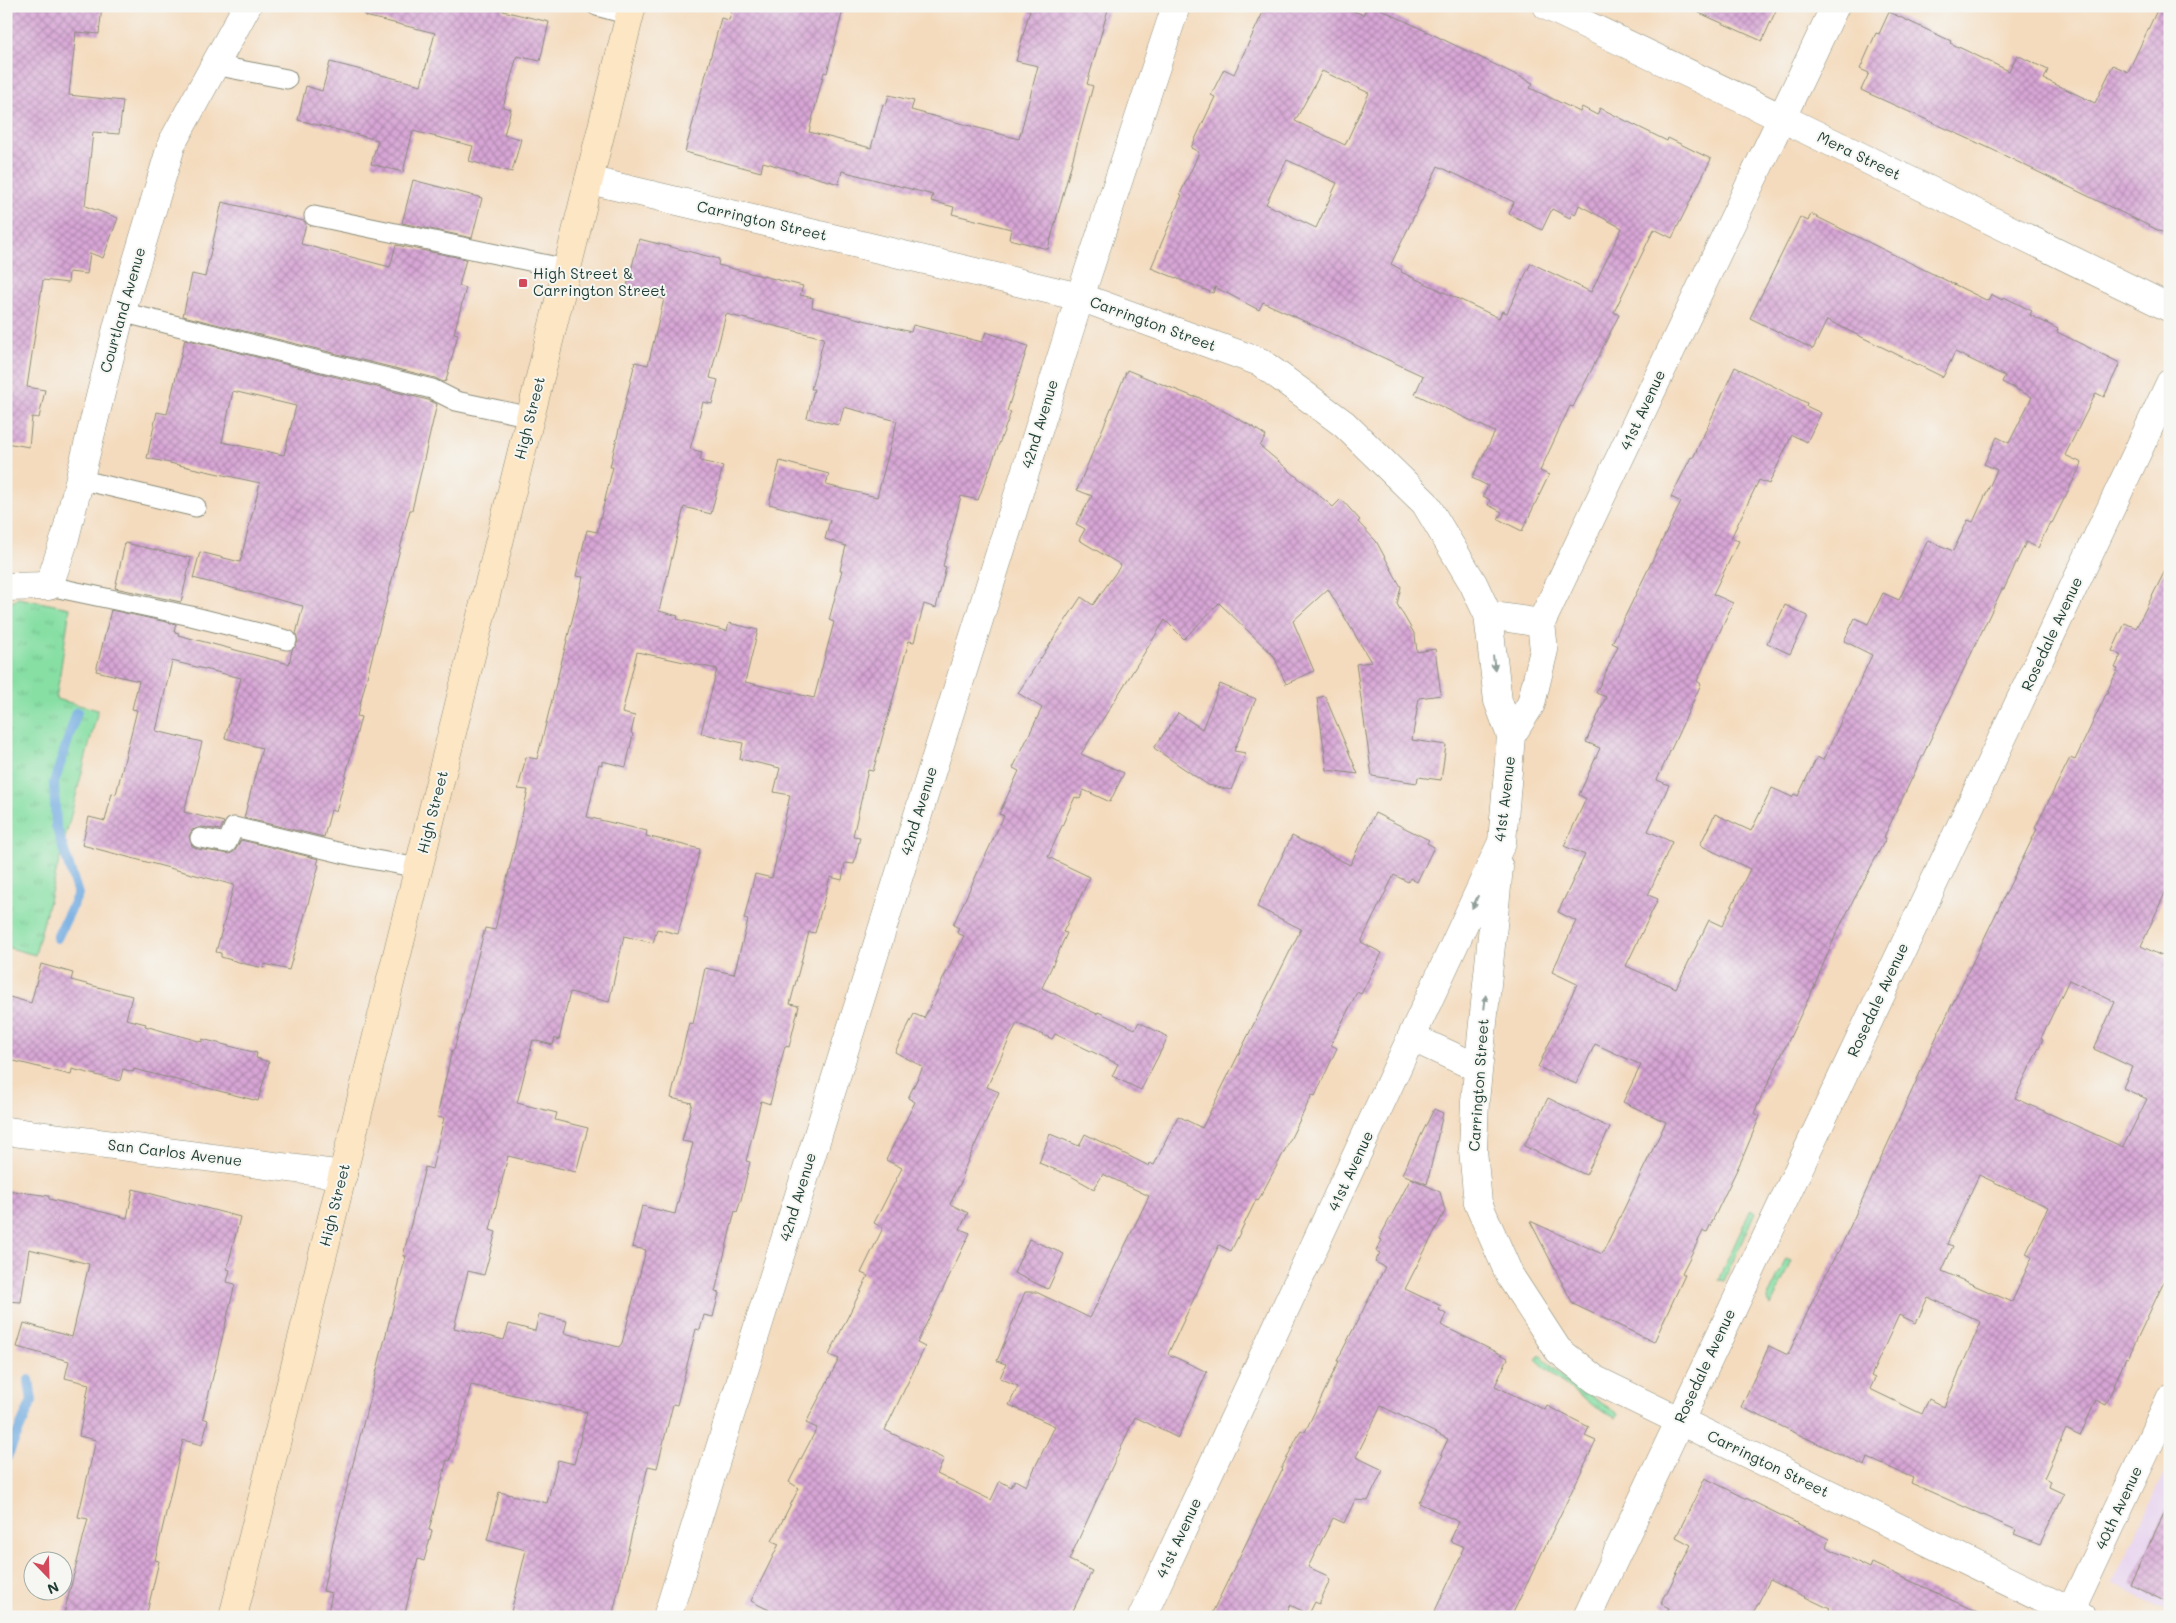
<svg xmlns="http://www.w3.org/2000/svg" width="2176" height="1623" font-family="Mali,sans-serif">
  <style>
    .built { fill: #e7d2ef }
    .grass { fill: url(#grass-tufts); stroke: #538e6c }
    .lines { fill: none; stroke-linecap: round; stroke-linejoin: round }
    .stream { stroke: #70aae0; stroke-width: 10 }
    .building { fill: url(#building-cross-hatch); fill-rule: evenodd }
    .lane-casing { stroke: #8a8c79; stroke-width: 21 }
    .street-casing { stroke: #8a8c79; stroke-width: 29 }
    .secondary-casing { stroke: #8a8c79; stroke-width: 29 }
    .lane { stroke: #fff; stroke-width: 19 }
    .street { stroke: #fff; stroke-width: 28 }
    .secondary { stroke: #fce6c4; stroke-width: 28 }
    .oneway { fill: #8f9e9a }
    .poi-dot { fill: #d1495b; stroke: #f6f6f2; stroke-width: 2 }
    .labels { text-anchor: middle; stroke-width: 4; stroke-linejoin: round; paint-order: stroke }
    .street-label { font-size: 15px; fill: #1f3d34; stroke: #f6f6f2 }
    .poi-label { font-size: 15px; fill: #1f3d34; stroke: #f6f6f2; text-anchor: start }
  </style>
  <defs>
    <pattern id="grass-tufts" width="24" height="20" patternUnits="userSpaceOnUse" patternTransform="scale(1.25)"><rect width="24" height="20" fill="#87dfa4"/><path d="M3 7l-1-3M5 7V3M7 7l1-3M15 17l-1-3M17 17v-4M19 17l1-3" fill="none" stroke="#74c08e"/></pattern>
    <pattern id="building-cross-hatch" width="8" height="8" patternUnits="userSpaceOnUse" patternTransform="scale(1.25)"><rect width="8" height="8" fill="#d8a6d6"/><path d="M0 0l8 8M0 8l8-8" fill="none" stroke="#af88ae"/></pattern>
  </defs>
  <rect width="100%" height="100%" fill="#f6f6f2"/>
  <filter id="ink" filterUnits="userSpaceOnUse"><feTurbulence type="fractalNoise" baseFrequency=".02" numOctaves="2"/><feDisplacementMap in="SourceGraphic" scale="10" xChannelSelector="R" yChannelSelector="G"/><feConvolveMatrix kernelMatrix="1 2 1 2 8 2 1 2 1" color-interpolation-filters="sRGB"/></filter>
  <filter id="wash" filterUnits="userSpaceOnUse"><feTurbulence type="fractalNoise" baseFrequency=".0096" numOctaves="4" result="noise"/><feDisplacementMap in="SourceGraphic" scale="20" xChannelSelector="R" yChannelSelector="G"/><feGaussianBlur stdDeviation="1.12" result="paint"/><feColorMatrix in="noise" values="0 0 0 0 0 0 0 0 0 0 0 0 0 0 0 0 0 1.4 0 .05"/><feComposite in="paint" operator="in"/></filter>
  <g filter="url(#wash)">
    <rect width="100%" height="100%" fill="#f4dbbe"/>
    <path class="built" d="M 2170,1461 L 2170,1613 L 2112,1584 Z"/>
    <path class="grass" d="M 18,598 L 70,608 L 56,699 L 98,710 L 35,955 L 6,947 L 6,606 Z
      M 1751,1209 L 1755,1212 L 1724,1281 L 1718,1280 Z
      M 1786,1259 L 1791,1261 L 1771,1306 L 1768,1304 L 1767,1299 Z
      M 1540,1355 L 1564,1378 L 1618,1414 L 1616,1418 C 1586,1404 1560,1382 1536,1359 Z"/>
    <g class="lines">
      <path class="stream" d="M 57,938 L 78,894 L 56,826 L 54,783 L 77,712
        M 6,1459 L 32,1401 L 29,1380"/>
    </g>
    <g id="blocks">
      <path class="building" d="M 6,6 L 102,6 L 99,34 L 76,32 L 69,95 L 123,101 L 119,134 L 93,132 L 85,206 L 118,218 L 103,258 L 90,253 L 87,274 L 69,272 L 68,283 L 43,280 L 27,387 L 45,390 L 39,418 L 32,417 L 29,447 L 6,443 Z
        M 366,6 L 504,6 L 503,11 L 549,22 L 540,61 L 517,56 L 503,107 L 511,109 L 504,135 L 521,139 L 512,172 L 469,161 L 473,146 L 413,131 L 403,172 L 371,164 L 378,140 L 298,120 L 306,86 L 322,91 L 330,62 L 421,85 L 435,33 L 365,16 Z
        M 733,6 L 844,6 L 827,73 L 824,72 L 809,132 L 871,148 L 883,104 L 886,105 L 889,95 L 914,101 L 911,110 L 1019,139 L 1038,66 L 1016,61 L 1031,6 L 1109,6 L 1087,84 L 1093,86 L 1048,249 L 1009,239 L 1011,229 L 952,214 L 954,207 L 931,201 L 933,195 L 842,171 L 839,184 L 763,162 L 761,172 L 685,152 L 721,18 L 729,20 Z
        M 1266,6 L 1343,6 L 1363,15 L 1367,6 L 1374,6 L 1533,83 L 1530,88 L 1580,112 L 1582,107 L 1597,115 L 1600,108 L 1667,141 L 1668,138 L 1711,159 L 1672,238 L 1654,229 L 1614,312 L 1619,315 L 1573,407 L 1570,406 L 1540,471 L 1549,475 L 1522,531 L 1498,519 L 1502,512 L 1488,505 L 1490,500 L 1483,496 L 1488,486 L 1472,478 L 1495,432 L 1415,394 L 1423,376 L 1263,302 L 1259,310 L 1215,287 L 1213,293 L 1151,268 L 1182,195 L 1180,194 L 1195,162 L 1199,152 L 1191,148 L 1215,97 L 1211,95 L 1224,69 L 1234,74 ZM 1322,71 L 1369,93 L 1345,145 L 1295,121 ZM 1287,160 L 1337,183 L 1316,228 L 1266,204 ZM 1438,166 L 1514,202 L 1509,214 L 1542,230 L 1552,209 L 1570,218 L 1572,213 L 1575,215 L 1579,205 L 1622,228 L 1591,292 L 1531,263 L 1507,313 L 1502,311 L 1499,318 L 1401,272 L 1402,270 L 1391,264 Z
        M 1684,6 L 1778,6 L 1762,41 Z
        M 2159,6 L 2170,6 L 2170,236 L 1989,148 L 1861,90 L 1869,73 L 1860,69 L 1876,33 L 1879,34 L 1889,12 L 1951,41 L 1950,43 L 2009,71 L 2017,55 L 2048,70 L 2044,79 L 2095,103 L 2113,65 L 2128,72 Z
        M 413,180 L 482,198 L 472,238 L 402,223 Z
        M 222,202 L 304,221 L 306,224 L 301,244 L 390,267 L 396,245 L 466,259 L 459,286 L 466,288 L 454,333 L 458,334 L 446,381 L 443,382 L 435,378 L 183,316 L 192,274 L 205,277 Z
        M 1811,214 L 1988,301 L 1991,294 L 2002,300 L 2004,297 L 2032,311 L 2030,315 L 2058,329 L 2057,332 L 2120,363 L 2104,397 L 2096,393 L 2065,455 L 2082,463 L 2052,523 L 2050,522 L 2038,548 L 2026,542 L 2004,589 L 2002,589 L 1884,837 L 1886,838 L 1836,934 L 1813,989 L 1754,1113 L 1760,1116 L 1742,1159 L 1707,1232 L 1703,1231 L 1682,1273 L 1685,1275 L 1654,1342 L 1573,1304 L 1530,1221 L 1602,1254 L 1666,1122 L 1623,1102 L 1641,1065 L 1595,1044 L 1576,1084 L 1538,1067 L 1577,984 L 1552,972 L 1576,921 L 1558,912 L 1585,855 L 1564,846 L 1586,799 L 1579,795 L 1600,748 L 1586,742 L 1606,697 L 1596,693 L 1618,646 L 1612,643 L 1681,502 L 1671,497 L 1691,457 L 1693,458 L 1735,367 L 1807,403 L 1806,406 L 1821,413 L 1807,442 L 1792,435 L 1769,484 L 1759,480 L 1731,538 L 1739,541 L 1713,594 L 1733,603 L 1697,681 L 1701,684 L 1657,780 L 1669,785 L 1648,831 L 1672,842 L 1648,895 L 1658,899 L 1626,966 L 1676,988 L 1709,920 L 1722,926 L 1750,869 L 1700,845 L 1715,814 L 1751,831 L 1772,788 L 1792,797 L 1794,794 L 1798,796 L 1817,757 L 1823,760 L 1872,655 L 1844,641 L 1855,618 L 1868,624 L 1883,593 L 1899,600 L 1928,540 L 1953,551 L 1968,520 L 1973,522 L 1997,470 L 1984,464 L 1997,437 L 2009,443 L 2032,397 L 2002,382 L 2005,376 L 1955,352 L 1943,377 L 1827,320 L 1813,349 L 1750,318 L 1800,217 L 1808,221 Z
        M 639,239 L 719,259 L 718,265 L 803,286 L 800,295 L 813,298 L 812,307 L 911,332 L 913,325 L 982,342 L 986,332 L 1028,346 L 1007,411 L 1011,412 L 978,500 L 961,496 L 943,566 L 946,567 L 936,608 L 924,604 L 914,642 L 909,641 L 873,771 L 868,770 L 853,836 L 860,837 L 854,864 L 845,863 L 842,880 L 830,877 L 815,933 L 809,932 L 790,1004 L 799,1006 L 789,1047 L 785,1046 L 770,1104 L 761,1101 L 746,1161 L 750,1162 L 741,1200 L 737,1212 L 735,1211 L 715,1292 L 719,1293 L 713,1317 L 704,1315 L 700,1330 L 696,1329 L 677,1405 L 673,1404 L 657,1468 L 648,1466 L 612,1617 L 531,1617 L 511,1612 L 526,1550 L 487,1540 L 499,1492 L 547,1503 L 558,1460 L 574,1464 L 587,1412 L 471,1385 L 450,1461 L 447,1460 L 429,1530 L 432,1531 L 424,1561 L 418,1559 L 404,1617 L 327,1617 L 332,1593 L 323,1591 L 333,1542 L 406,1256 L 403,1256 L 425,1167 L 432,1169 L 444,1118 L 437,1117 L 452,1050 L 454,1050 L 485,928 L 495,930 L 528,790 L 518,789 L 526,757 L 537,759 L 583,577 L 576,576 L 587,530 L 597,532 L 613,467 L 610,467 L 635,362 L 648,365 L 664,299 L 626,290 ZM 726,314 L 824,338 L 811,389 L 814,389 L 807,418 L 839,425 L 844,407 L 897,421 L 877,497 L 826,485 L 829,474 L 780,461 L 769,504 L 830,520 L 825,539 L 846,546 L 840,570 L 842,570 L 829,620 L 834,622 L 814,698 L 745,682 L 758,630 L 729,623 L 727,631 L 677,619 L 678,616 L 659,611 L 684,507 L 711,514 L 723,466 L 700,461 L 702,452 L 690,449 L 703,402 L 712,404 L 718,380 L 710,378 ZM 637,652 L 717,669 L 701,733 L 743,743 L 740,759 L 780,768 L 774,792 L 790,795 L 787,809 L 772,878 L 755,874 L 744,919 L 748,920 L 734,974 L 705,968 L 693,1024 L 689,1023 L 671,1098 L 692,1103 L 682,1141 L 693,1143 L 675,1214 L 642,1206 L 632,1247 L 646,1250 L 622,1343 L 619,1347 L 564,1333 L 567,1321 L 539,1314 L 535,1331 L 509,1324 L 504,1340 L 454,1328 L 468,1271 L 484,1275 L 496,1232 L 490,1230 L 508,1156 L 576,1172 L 588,1128 L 555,1120 L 557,1113 L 517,1103 L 533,1040 L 553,1045 L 555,1038 L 559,1040 L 570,992 L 609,1002 L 624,936 L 653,943 L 657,929 L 678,934 L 700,849 L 646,836 L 647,831 L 587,817 L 599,764 L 602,765 L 602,761 L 626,767 L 633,734 L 631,733 L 635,716 L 622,713 Z
        M 185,339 L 428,400 L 437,404 L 412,510 L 410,510 L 357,716 L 361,717 L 336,812 L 331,810 L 324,837 L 244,818 L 262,748 L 225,738 L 241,678 L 172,661 L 156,731 L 202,742 L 184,812 L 224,822 L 220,830 L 202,827 L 192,830 L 189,836 L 192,846 L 198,849 L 230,854 L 235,851 L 241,840 L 319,859 L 317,864 L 319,865 L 289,970 L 265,964 L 264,968 L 246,964 L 221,957 L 221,953 L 216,952 L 234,885 L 82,845 L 89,817 L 105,821 L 112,793 L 116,794 L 137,710 L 132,709 L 139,681 L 96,671 L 111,610 L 176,624 L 174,632 L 179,633 L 178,635 L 289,664 L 292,650 L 298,642 L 296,634 L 303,606 L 193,578 L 200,552 L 240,562 L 260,483 L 147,458 L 157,412 L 167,414 ZM 233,391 L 296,406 L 284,455 L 222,442 Z
        M 1127,370 L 1194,397 L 1196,396 L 1253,427 L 1266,436 L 1260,446 L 1333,507 L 1341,499 L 1360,520 L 1358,522 L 1376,541 L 1401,587 L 1397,604 L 1415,635 L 1417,652 L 1435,649 L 1441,695 L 1419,698 L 1412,740 L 1446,745 L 1441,780 L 1418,777 L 1417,783 L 1372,776 L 1356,664 L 1371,662 L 1328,589 L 1293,621 L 1314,671 L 1286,684 L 1274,656 L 1219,603 L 1184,639 L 1165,620 L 1081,754 L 1124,773 L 1110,802 L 1084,790 L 1080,799 L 1075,797 L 1048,857 L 1090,877 L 1063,932 L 1067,933 L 1042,988 L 1097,1014 L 1098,1012 L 1135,1029 L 1139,1022 L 1168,1037 L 1141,1090 L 1112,1076 L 1118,1064 L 1055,1034 L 1052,1039 L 1017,1023 L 987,1087 L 999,1092 L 962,1174 L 964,1176 L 950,1204 L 968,1213 L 960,1229 L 970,1233 L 917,1343 L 925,1347 L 885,1430 L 944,1459 L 937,1474 L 991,1500 L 1000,1481 L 1011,1487 L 1015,1480 L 1026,1486 L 1055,1426 L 1009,1405 L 1018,1386 L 1000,1378 L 1006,1364 L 997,1361 L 1025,1292 L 1036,1292 L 1090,1318 L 1149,1196 L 1103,1174 L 1094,1189 L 1071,1176 L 1039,1163 L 1050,1134 L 1079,1146 L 1085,1134 L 1149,1166 L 1150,1163 L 1154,1165 L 1178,1116 L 1202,1128 L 1301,929 L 1257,907 L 1292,836 L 1350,865 L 1375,813 L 1429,840 L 1427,843 L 1434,847 L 1417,882 L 1410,878 L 1408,882 L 1394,875 L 1361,942 L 1382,953 L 1361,994 L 1357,992 L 1331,1045 L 1337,1048 L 1315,1096 L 1312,1095 L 1285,1150 L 1258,1201 L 1256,1200 L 1231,1251 L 1219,1245 L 1168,1354 L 1207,1372 L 1178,1438 L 1135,1417 L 1069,1560 L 1092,1571 L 1070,1617 L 783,1617 L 751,1601 L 779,1544 L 772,1541 L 799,1488 L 789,1482 L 817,1428 L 806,1423 L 839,1359 L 829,1355 L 868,1276 L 861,1273 L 883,1228 L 874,1223 L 902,1168 L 886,1160 L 915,1102 L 908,1098 L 923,1067 L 895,1052 L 914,1014 L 924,1018 L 964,936 L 957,933 L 959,928 L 953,925 L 1004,816 L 999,814 L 1019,771 L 1013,768 L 1042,708 L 1018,693 L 1081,597 L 1093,605 L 1121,565 L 1079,540 L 1085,529 L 1076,524 L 1092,496 L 1077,490 Z
        M 125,543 L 191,558 L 181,602 L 115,588 Z
        M 2170,561 L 2170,882 L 2141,946 L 2170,960 L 2170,1269 L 2128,1358 L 2126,1357 L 2106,1405 L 2096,1400 L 2080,1436 L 2066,1429 L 2044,1478 L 2051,1481 L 2049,1487 L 2064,1494 L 2040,1544 L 2014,1534 L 2016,1530 L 1911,1483 L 1913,1478 L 1868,1458 L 1865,1466 L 1741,1407 L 1769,1346 L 1788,1355 L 1813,1300 L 1837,1252 L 1838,1253 L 1935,1040 L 2037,829 L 2035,828 L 2070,758 L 2075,760 L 2118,669 L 2115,668 L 2121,655 L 2112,651 L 2125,623 L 2136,628 ZM 2069,980 L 2115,1002 L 2094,1049 L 2132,1067 L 2123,1088 L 2147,1099 L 2123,1147 L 2015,1098 L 2043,1039 L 2041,1038 ZM 1979,1175 L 2048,1207 L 2026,1254 L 2032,1257 L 2012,1302 L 1942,1271 L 1953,1246 L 1947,1244 ZM 1928,1297 L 1981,1322 L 1944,1407 L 1929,1399 L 1922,1414 L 1870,1389 L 1875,1378 L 1871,1376 L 1899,1315 L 1916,1323 Z
        M 1785,605 L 1808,616 L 1790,654 L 1767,643 Z
        M 1220,684 L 1256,699 L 1234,751 L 1246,753 L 1231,790 L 1208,785 L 1154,748 L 1178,713 L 1202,729 Z
        M 1325,696 L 1358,774 L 1327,770 L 1317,698 Z
        M 41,964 L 73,973 L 71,980 L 132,996 L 126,1019 L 146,1024 L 145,1026 L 202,1042 L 202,1039 L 257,1053 L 256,1058 L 269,1062 L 258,1101 L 134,1069 L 133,1072 L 123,1069 L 120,1081 L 72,1069 L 71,1075 L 6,1059 L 6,996 L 31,1003 Z
        M 1548,1098 L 1610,1128 L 1586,1175 L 1524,1146 Z
        M 1434,1109 L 1443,1113 L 1427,1184 L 1402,1174 Z
        M 1411,1178 L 1440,1192 L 1445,1211 L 1405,1289 L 1441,1306 L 1439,1310 L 1446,1314 L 1441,1325 L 1508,1358 L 1495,1386 L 1545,1410 L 1547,1406 L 1589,1427 L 1585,1436 L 1596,1441 L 1511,1617 L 1432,1617 L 1462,1554 L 1461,1553 L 1464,1547 L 1450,1541 L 1459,1522 L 1419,1503 L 1443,1455 L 1441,1454 L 1448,1439 L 1381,1406 L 1356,1457 L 1383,1470 L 1368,1501 L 1355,1500 L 1344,1523 L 1333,1518 L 1308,1567 L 1328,1576 L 1327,1578 L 1330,1580 L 1319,1604 L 1315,1602 L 1309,1614 L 1290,1605 L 1285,1617 L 1210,1617 L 1282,1470 L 1281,1469 L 1301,1430 L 1305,1432 L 1339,1361 L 1337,1361 L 1385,1267 L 1375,1262 L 1380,1253 L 1376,1251 L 1382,1240 L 1379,1239 Z
        M 133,1189 L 240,1217 L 227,1269 L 230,1270 L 227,1282 L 235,1284 L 203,1418 L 208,1420 L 202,1445 L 183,1440 L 155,1560 L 159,1561 L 146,1617 L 63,1617 L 88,1519 L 78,1517 L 96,1440 L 79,1436 L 89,1384 L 65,1378 L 69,1361 L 17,1347 L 24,1323 L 72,1337 L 89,1264 L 29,1249 L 21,1302 L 6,1301 L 6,1190 L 49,1196 L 49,1199 L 127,1218 Z
        M 1029,1239 L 1064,1254 L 1048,1289 L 1014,1273 Z
        M 1705,1478 L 1829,1539 L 1826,1547 L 1870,1568 L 1872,1563 L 1988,1617 L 1826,1617 L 1830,1609 L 1770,1580 L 1751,1617 L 1664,1617 L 1669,1608 L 1661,1604 L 1691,1545 L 1676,1537 Z
        M 2170,1501 L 2170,1604 L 2130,1584 Z"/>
    </g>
  </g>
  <g filter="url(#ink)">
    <use href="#blocks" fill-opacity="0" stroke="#8a8c79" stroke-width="1"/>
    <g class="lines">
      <g class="lane-casing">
        <path id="lane" d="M 597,6 L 630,15
          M 214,65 L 287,79
          M 314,216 L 567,269
          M 121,312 L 432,389 L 456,401 L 531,417
          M 78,479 L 196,507
          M 49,586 L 191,616 L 287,640
          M 200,838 L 227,843 L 234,827 L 354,856 L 419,868"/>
      </g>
      <g class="street-casing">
        <path id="street" d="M 1547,6 L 1782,118 L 2170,308
          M 589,180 L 1080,297 L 1260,362 L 1344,424 L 1425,503 L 1473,583 L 1488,615 L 1498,701 L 1511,736
          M 6,587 L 49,586 L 65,538 L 118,324 L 172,143 L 247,6
          M 1488,615 L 1541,623
          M 1499,867 L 1475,1101 L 1473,1150 L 1478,1203 L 1510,1276 L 1558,1350 L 1596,1380 L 2082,1617
          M 1413,1038 L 1478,1068
          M 6,1131 L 343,1175
          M 667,1617 L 1080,297 L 1176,6
          M 1142,1617 L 1502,842 L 1511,736 L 1531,704 L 1544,650 L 1541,623 L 1835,6
          M 1587,1617 L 2170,383
          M 2068,1617 L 2170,1399"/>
      </g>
      <g class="secondary-casing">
        <path id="secondary" d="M 233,1617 L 632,6"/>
      </g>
      <use href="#lane" class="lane"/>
      <use href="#street" class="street"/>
      <use href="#secondary" class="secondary"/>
    </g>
    <defs><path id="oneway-solid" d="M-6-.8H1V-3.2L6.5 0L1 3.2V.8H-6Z" transform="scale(1.25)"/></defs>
    <g class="oneway">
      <use href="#oneway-solid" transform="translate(1494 663) rotate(83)"/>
      <use href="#oneway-solid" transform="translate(1475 902) rotate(115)"/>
      <use href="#oneway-solid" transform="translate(1485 1002) rotate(-84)"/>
    </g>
  </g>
  <rect class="poi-dot" x="518" y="278" width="10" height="10" rx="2.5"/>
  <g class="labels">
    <g class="street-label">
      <text transform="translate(1859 156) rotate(26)" y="5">Mera Street</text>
      <text transform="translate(762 221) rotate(13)" y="5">Carrington Street</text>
      <text transform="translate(123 310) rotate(-74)" y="5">Courtland Avenue</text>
      <text transform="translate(1153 324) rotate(20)" y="5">Carrington Street</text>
      <text transform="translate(1643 410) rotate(-65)" y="5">41st Avenue</text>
      <text transform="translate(530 418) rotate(-76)" y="5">High Street</text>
      <text transform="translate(1040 424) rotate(-73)" y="5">42nd Avenue</text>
      <text transform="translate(2052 634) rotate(-65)" y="5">Rosedale Avenue</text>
      <text transform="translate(1505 799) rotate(-83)" y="5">41st Avenue</text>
      <text transform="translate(919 811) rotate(-73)" y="5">42nd Avenue</text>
      <text transform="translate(433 812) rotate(-76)" y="5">High Street</text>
      <text transform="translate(1878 1000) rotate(-65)" y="5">Rosedale Avenue</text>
      <text transform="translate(1479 1085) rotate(-86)" y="5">Carrington Street</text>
      <text transform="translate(175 1153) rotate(7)" y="5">San Carlos Avenue</text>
      <text transform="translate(1351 1171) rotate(-65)" y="5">41st Avenue</text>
      <text transform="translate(798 1197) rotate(-73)" y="5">42nd Avenue</text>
      <text transform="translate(335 1205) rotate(-76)" y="5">High Street</text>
      <text transform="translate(1705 1366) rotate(-65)" y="5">Rosedale Avenue</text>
      <text transform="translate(1768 1464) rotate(26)" y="5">Carrington Street</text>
      <text transform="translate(2119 1508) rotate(-65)" y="5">40th Avenue</text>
      <text transform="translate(1179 1538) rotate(-65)" y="5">41st Avenue</text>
    </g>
    <g class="poi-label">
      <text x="533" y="279">High Street &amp;<tspan x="533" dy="17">Carrington Street</tspan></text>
    </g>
  </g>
  <rect width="2176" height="1623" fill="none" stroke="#f6f6f2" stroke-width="25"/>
  <g transform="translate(48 1576) rotate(157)"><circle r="24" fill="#f6f6f2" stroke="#a0aca6"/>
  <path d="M0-4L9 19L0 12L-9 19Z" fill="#d1495b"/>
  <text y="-8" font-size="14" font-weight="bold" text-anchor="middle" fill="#1f3d34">N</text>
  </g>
</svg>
